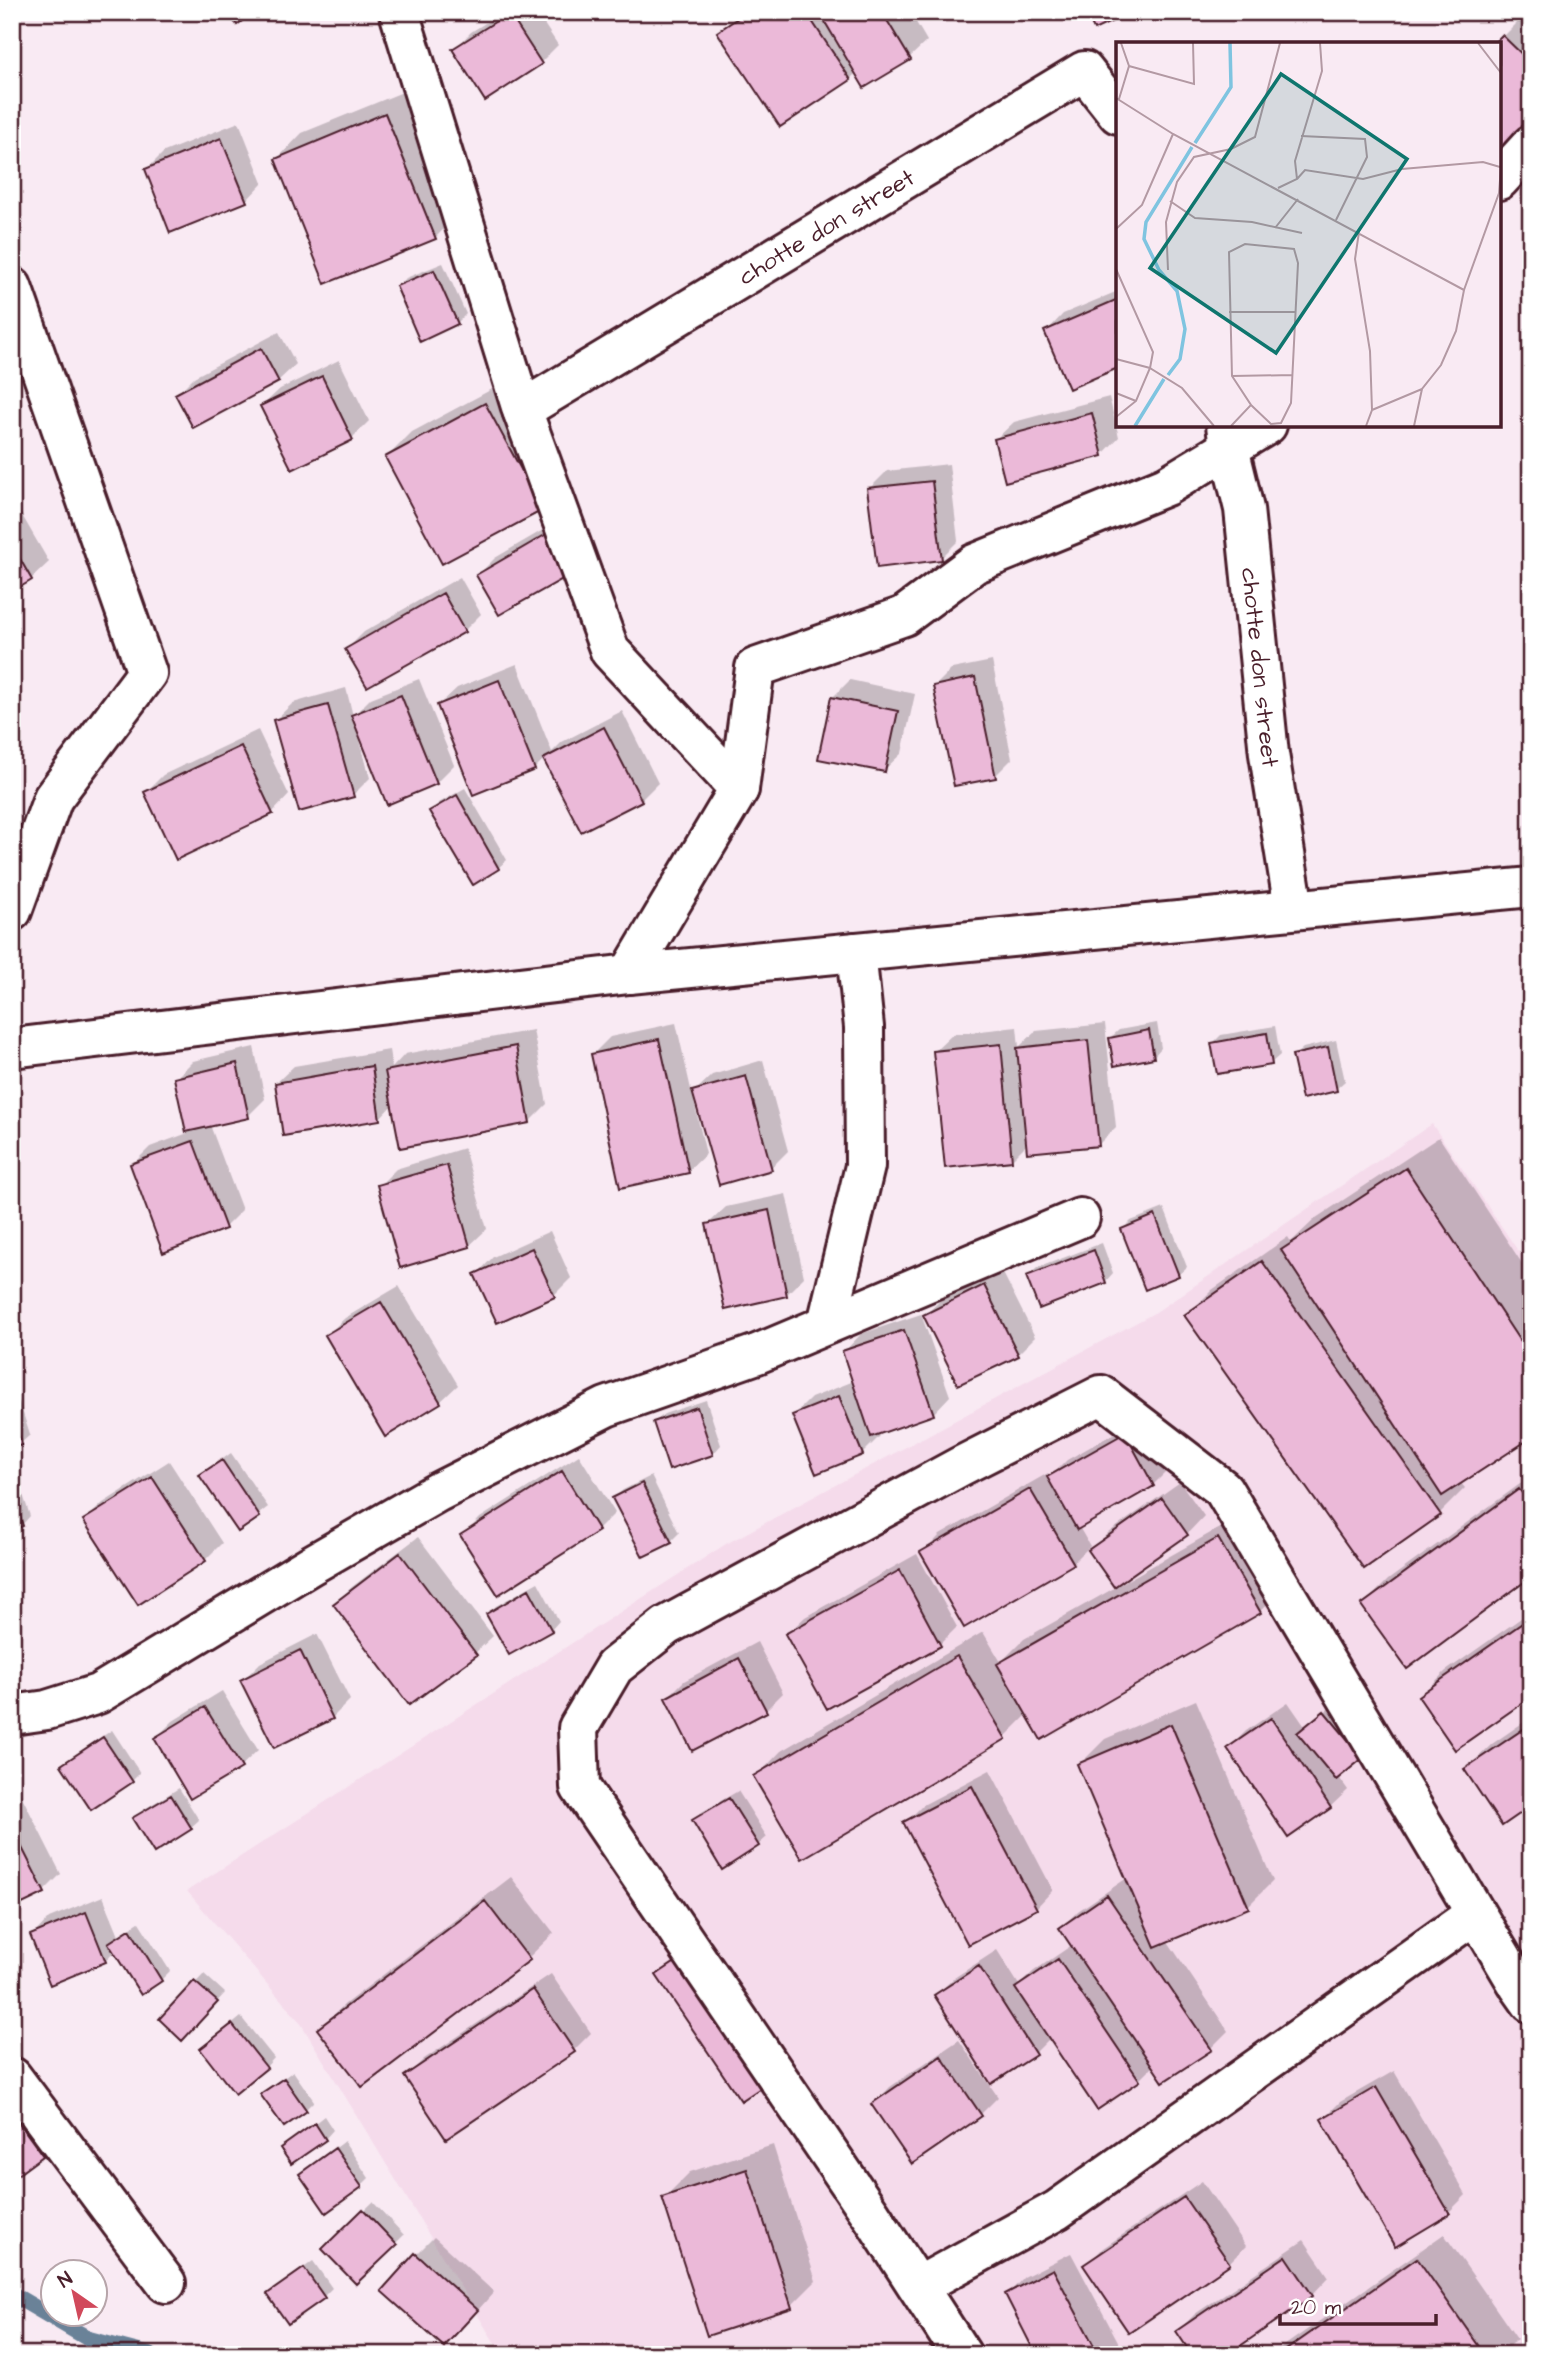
<svg xmlns="http://www.w3.org/2000/svg" width="1543" height="2367" font-family="'Architects Daughter',sans-serif">
  <style>
    .built { fill: #f5dbeb }
    .shadow { fill: #0003 }
    .lines { fill: none; stroke-linecap: round; stroke-linejoin: round }
    .stream { stroke: #6a8298; stroke-width: 16 }
    .building { fill: #ebb9d8; stroke: #4a1f2b; stroke-width: 2 }
    .minor-casing { stroke: #4a1f2b; stroke-width: 44 }
    .tertiary-casing { stroke: #4a1f2b; stroke-width: 44 }
    .minor { stroke: #fff; stroke-width: 38 }
    .tertiary { stroke: #fff; stroke-width: 38 }
    .labels { text-anchor: middle; stroke-width: 5; stroke-linejoin: round; paint-order: stroke }
    .street-label { font-size: 24px; fill: #4a1f2b; stroke: #fff }
    .inset-river { fill: none; stroke: #7fc4e0; stroke-width: 3.5 }
    .inset-road { fill: none; stroke: #b399a3; stroke-width: 2 }
    .view { fill: #0f766e; fill-opacity: 0.15; stroke: #0f766e; stroke-width: 3.5 }
    .inset-edge { fill: none; stroke: #4a1f2b; stroke-width: 3.5 }
  </style>
  <rect width="100%" height="100%" fill="#f9eaf3"/>
  <filter id="ink" filterUnits="userSpaceOnUse"><feTurbulence type="fractalNoise" baseFrequency=".0143" numOctaves="2"/><feDisplacementMap in="SourceGraphic" scale="14" xChannelSelector="R" yChannelSelector="G"/><feConvolveMatrix kernelMatrix="1 2 1 2 8 2 1 2 1" color-interpolation-filters="sRGB"/></filter>
  <g filter="url(#ink)">
    <path class="built" d="M 1432,1124 L 1531,1270 L 1531,2355 L 502,2355 L 300,2022 L 187,1891 L 726,1544 L 1156,1312 Z"/>
    <path class="shadow" d="M 503,12 L 536,12 L 558,45 L 541,62 L 454,50 L 471,32 Z
      M 741,12 L 910,12 L 927,41 L 909,58 L 857,72 L 850,79 L 719,32 Z
      M 1521,19 L 1531,29 L 1531,116 L 1499,44 L 1496,44 Z
      M 410,89 L 460,212 L 435,238 L 277,159 L 302,133 Z
      M 239,122 L 263,183 L 246,201 L 147,169 L 164,152 Z
      M 443,263 L 466,314 L 457,323 L 398,287 L 406,278 Z
      M 1118,291 L 1118,366 L 1046,332 L 1063,314 Z
      M 279,332 L 296,364 L 278,381 L 177,394 L 194,377 Z
      M 339,360 L 369,421 L 352,438 L 262,406 L 280,389 Z
      M 511,379 L 542,508 L 387,457 L 412,432 Z
      M 1109,397 L 1119,437 L 1102,455 L 996,439 L 1014,422 Z
      M 949,464 L 958,541 L 941,558 L 869,489 L 887,471 Z
      M 12,498 L 49,562 L 31,579 L 12,590 Z
      M 567,516 L 589,554 L 478,575 L 495,558 Z
      M 460,577 L 481,614 L 464,631 L 347,649 L 364,632 Z
      M 992,661 L 1012,759 L 995,776 L 935,686 L 952,669 Z
      M 517,664 L 552,752 L 562,742 L 622,711 L 658,783 L 641,800 L 544,759 L 534,769 L 474,792 L 439,705 L 457,688 Z
      M 419,679 L 454,765 L 436,783 L 361,736 L 359,737 L 370,778 L 353,795 L 275,720 L 293,703 L 346,688 L 353,716 L 371,698 Z
      M 850,680 L 915,694 L 902,753 L 884,770 L 832,698 Z
      M 258,730 L 289,795 L 272,813 L 146,792 L 163,775 Z
      M 465,788 L 507,860 L 498,868 L 431,811 L 439,803 Z
      M 676,1023 L 692,1094 L 712,1075 L 763,1060 L 788,1151 L 771,1168 L 697,1101 L 694,1102 L 706,1154 L 688,1171 L 593,1054 L 610,1037 Z
      M 1157,1023 L 1161,1048 L 1153,1057 L 1110,1038 L 1119,1030 Z
      M 1105,1024 L 1116,1127 L 1098,1145 L 1028,1143 L 1012,1159 L 935,1051 L 953,1034 L 1017,1027 L 1019,1047 L 1036,1031 Z
      M 1275,1026 L 1280,1055 L 1271,1063 L 1213,1043 L 1221,1035 Z
      M 533,1030 L 547,1104 L 530,1121 L 393,1104 L 380,1118 L 276,1083 L 294,1066 L 389,1050 L 392,1068 L 405,1054 Z
      M 1336,1040 L 1345,1081 L 1336,1089 L 1294,1056 L 1303,1048 Z
      M 254,1047 L 265,1099 L 248,1116 L 210,1125 L 242,1210 L 225,1227 L 132,1165 L 150,1147 L 188,1133 L 176,1078 L 193,1061 Z
      M 1439,1137 L 1531,1277 L 1531,1436 L 1460,1482 L 1465,1488 L 1439,1514 L 1187,1315 L 1212,1290 L 1288,1237 L 1291,1242 L 1316,1218 Z
      M 464,1148 L 487,1229 L 469,1246 L 379,1186 L 396,1169 Z
      M 786,1194 L 804,1277 L 786,1295 L 708,1224 L 726,1207 Z
      M 1164,1208 L 1187,1267 L 1178,1275 L 1123,1229 L 1131,1221 Z
      M 550,1231 L 571,1278 L 554,1295 L 476,1275 L 493,1257 Z
      M 1102,1243 L 1113,1273 L 1105,1282 L 1028,1276 L 1037,1268 Z
      M 1001,1269 L 1035,1337 L 1018,1354 L 925,1315 L 943,1298 Z
      M 399,1286 L 458,1385 L 440,1402 L 327,1335 L 345,1318 Z
      M 921,1314 L 950,1396 L 933,1414 L 878,1433 L 880,1436 L 862,1454 L 794,1415 L 811,1398 L 854,1381 L 844,1352 L 861,1334 Z
      M 12,1379 L 30,1435 L 21,1443 L 12,1446 Z
      M 706,1400 L 721,1445 L 713,1454 L 655,1422 L 664,1414 Z
      M 1143,1417 L 1171,1467 L 1153,1485 L 1079,1527 L 1090,1546 L 1073,1563 L 923,1553 L 940,1535 L 1048,1473 L 1050,1477 L 1067,1460 Z
      M 231,1453 L 268,1507 L 238,1530 L 201,1475 Z
      M 579,1455 L 615,1513 L 598,1530 L 463,1536 L 480,1518 Z
      M 169,1461 L 222,1543 L 205,1560 L 85,1520 L 103,1503 Z
      M 16,1473 L 30,1516 L 22,1525 L 12,1528 L 12,1474 Z
      M 651,1476 L 679,1533 L 671,1541 L 643,1555 L 614,1498 L 623,1490 Z
      M 1531,1476 L 1531,1575 L 1363,1605 L 1388,1580 Z
      M 1180,1482 L 1204,1516 L 1187,1534 L 1116,1584 L 1117,1586 L 1244,1514 L 1285,1587 L 1259,1612 L 1028,1714 L 1005,1737 L 756,1777 L 781,1751 L 983,1632 L 1001,1662 L 1024,1639 L 1116,1587 L 1091,1551 L 1108,1533 Z
      M 418,1537 L 493,1636 L 475,1653 L 335,1604 L 352,1587 Z
      M 917,1554 L 957,1627 L 940,1644 L 828,1706 L 787,1634 L 805,1617 Z
      M 538,1582 L 559,1621 L 551,1630 L 488,1614 L 496,1606 Z
      M 1531,1611 L 1531,1695 L 1420,1696 L 1446,1671 Z
      M 317,1634 L 350,1700 L 332,1718 L 243,1680 L 260,1663 Z
      M 757,1642 L 783,1693 L 766,1710 L 667,1698 L 684,1681 Z
      M 222,1691 L 258,1750 L 240,1767 L 156,1738 L 173,1721 Z
      M 1196,1700 L 1273,1881 L 1248,1906 L 1167,1940 L 1228,2031 L 1211,2048 L 1154,2065 L 1139,2080 L 1050,2038 L 1035,2053 L 936,1995 L 954,1978 L 997,1950 L 1019,1985 L 1034,1971 L 1072,1945 L 1061,1928 L 1078,1911 L 1127,1878 L 1079,1765 L 1105,1739 Z
      M 1288,1702 L 1306,1728 L 1334,1704 L 1370,1749 L 1338,1776 L 1348,1790 L 1330,1807 L 1229,1748 L 1246,1731 Z
      M 1531,1717 L 1531,1804 L 1466,1769 L 1492,1744 Z
      M 112,1730 L 140,1773 L 132,1781 L 63,1765 L 72,1757 Z
      M 990,1770 L 1053,1890 L 1036,1908 L 905,1823 L 923,1805 Z
      M 12,1777 L 61,1874 L 44,1891 L 12,1907 Z
      M 179,1788 L 199,1820 L 190,1828 L 135,1818 L 143,1810 Z
      M 738,1791 L 767,1837 L 758,1845 L 694,1820 L 702,1812 Z
      M 511,1877 L 554,1933 L 528,1958 L 319,2029 L 345,2004 Z
      M 103,1896 L 119,1935 L 139,1922 L 170,1971 L 161,1980 L 141,1993 L 115,1950 L 105,1961 L 32,1936 L 49,1918 Z
      M 204,1974 L 225,1993 L 191,2030 L 161,2019 Z
      M 551,1974 L 591,2033 L 574,2050 L 447,2136 L 406,2077 L 424,2059 Z
      M 241,2017 L 274,2058 L 266,2067 L 202,2049 Z
      M 959,2040 L 998,2097 L 981,2114 L 913,2162 L 873,2105 L 890,2087 Z
      M 293,2071 L 314,2101 L 306,2109 L 262,2095 Z
      M 1394,2071 L 1466,2195 L 1449,2212 L 1396,2244 L 1323,2119 L 1340,2102 Z
      M 12,2095 L 60,2138 L 42,2155 L 12,2176 Z
      M 324,2116 L 333,2130 L 325,2139 L 283,2148 Z
      M 344,2141 L 369,2178 L 361,2186 L 301,2174 Z
      M 773,2145 L 816,2281 L 791,2306 L 664,2198 L 690,2172 Z
      M 1202,2181 L 1246,2246 L 1229,2263 L 1086,2266 L 1103,2248 Z
      M 373,2202 L 404,2235 L 356,2282 L 324,2249 Z
      M 1444,2234 L 1517,2339 L 1501,2355 L 1271,2355 Z
      M 434,2237 L 494,2292 L 462,2328 L 416,2255 Z
      M 1304,2240 L 1329,2277 L 1312,2295 L 1178,2331 L 1195,2314 Z
      M 1071,2253 L 1122,2349 L 1116,2355 L 1038,2355 L 1007,2295 L 1024,2277 Z
      M 313,2261 L 332,2288 L 323,2297 L 269,2294 Z"/>
    <g class="lines">
      <path class="stream" d="M 12,2294 L 89,2339 L 150,2355"/>
    </g>
    <path class="building" d="M 227,12 L 253,12 L 237,25 Z
      M 747,12 L 806,12 L 851,80 L 780,127 L 717,32 Z
      M 819,12 L 882,12 L 911,60 L 864,88 Z
      M 1085,12 L 1132,12 L 1094,30 Z
      M 509,13 L 542,64 L 485,101 L 452,49 Z
      M 1502,35 L 1531,63 L 1531,119 L 1499,150 L 1499,44 L 1493,44 Z
      M 385,113 L 436,239 L 325,284 L 275,159 Z
      M 221,138 L 247,202 L 170,233 L 145,169 Z
      M 434,270 L 458,324 L 420,342 L 396,286 Z
      M 1118,299 L 1118,368 L 1069,389 L 1044,331 Z
      M 261,348 L 279,382 L 193,428 L 175,394 Z
      M 322,376 L 353,440 L 292,470 L 260,406 Z
      M 485,403 L 543,510 L 442,564 L 385,457 Z
      M 1092,413 L 1103,456 L 1005,482 L 994,439 Z
      M 932,481 L 942,560 L 877,568 L 867,488 Z
      M 550,532 L 573,573 L 499,615 L 476,575 Z
      M 12,545 L 32,580 L 12,592 Z
      M 443,593 L 465,632 L 367,687 L 345,649 Z
      M 975,677 L 996,778 L 954,786 L 933,686 Z
      M 499,680 L 535,770 L 473,795 L 437,705 Z
      M 401,695 L 437,784 L 387,805 L 351,715 Z
      M 831,697 L 898,711 L 885,772 L 818,759 Z
      M 328,705 L 354,797 L 299,812 L 273,720 Z
      M 604,727 L 642,801 L 581,832 L 543,759 Z
      M 241,746 L 273,814 L 176,860 L 144,792 Z
      M 457,795 L 499,869 L 473,885 L 429,811 Z
      M 1149,1030 L 1154,1058 L 1114,1066 L 1109,1038 Z
      M 1267,1033 L 1272,1065 L 1217,1074 L 1211,1043 Z
      M 659,1039 L 689,1173 L 620,1188 L 591,1054 Z
      M 1088,1040 L 1099,1146 L 1027,1153 L 1017,1048 Z
      M 1001,1044 L 1012,1161 L 945,1168 L 933,1051 Z
      M 516,1046 L 530,1123 L 400,1148 L 385,1071 Z
      M 1328,1047 L 1337,1091 L 1302,1099 L 1292,1055 Z
      M 237,1063 L 249,1118 L 186,1132 L 174,1078 Z
      M 372,1066 L 380,1120 L 283,1136 L 275,1083 Z
      M 746,1076 L 772,1170 L 719,1185 L 692,1091 Z
      M 193,1141 L 226,1229 L 163,1253 L 130,1164 Z
      M 447,1165 L 470,1247 L 400,1268 L 377,1185 Z
      M 1406,1168 L 1531,1358 L 1531,1438 L 1442,1496 L 1281,1250 Z
      M 769,1210 L 787,1296 L 725,1310 L 706,1224 Z
      M 1155,1215 L 1179,1276 L 1145,1290 L 1121,1229 Z
      M 532,1248 L 555,1297 L 497,1323 L 474,1274 Z
      M 1094,1250 L 1106,1283 L 1039,1309 L 1026,1276 Z
      M 1262,1261 L 1441,1515 L 1364,1569 L 1184,1315 Z
      M 984,1285 L 1019,1356 L 958,1385 L 923,1315 Z
      M 381,1302 L 441,1403 L 385,1437 L 325,1335 Z
      M 904,1330 L 934,1415 L 871,1437 L 842,1351 Z
      M 839,1396 L 863,1455 L 816,1474 L 792,1415 Z
      M 697,1407 L 713,1455 L 669,1470 L 653,1422 Z
      M 12,1413 L 22,1445 L 12,1448 Z
      M 1125,1433 L 1154,1486 L 1077,1530 L 1047,1477 Z
      M 222,1460 L 260,1517 L 238,1532 L 199,1475 Z
      M 562,1471 L 599,1531 L 498,1595 L 460,1535 Z
      M 152,1477 L 206,1561 L 138,1605 L 83,1520 Z
      M 642,1483 L 672,1543 L 643,1557 L 612,1498 Z
      M 1030,1489 L 1074,1564 L 964,1628 L 920,1552 Z
      M 1519,1489 L 1531,1505 L 1531,1577 L 1407,1669 L 1361,1605 Z
      M 12,1494 L 23,1526 L 12,1530 Z
      M 1162,1498 L 1188,1535 L 1114,1587 L 1088,1550 Z
      M 1218,1538 L 1261,1613 L 1041,1740 L 997,1664 Z
      M 400,1553 L 477,1655 L 409,1705 L 333,1604 Z
      M 900,1570 L 941,1646 L 827,1709 L 785,1634 Z
      M 529,1589 L 552,1631 L 509,1655 L 486,1614 Z
      M 1531,1617 L 1531,1697 L 1455,1750 L 1418,1696 Z
      M 300,1650 L 333,1719 L 274,1748 L 240,1680 Z
      M 957,1656 L 1006,1739 L 802,1859 L 753,1776 Z
      M 739,1658 L 767,1712 L 692,1751 L 665,1698 Z
      M 205,1707 L 242,1768 L 190,1799 L 154,1738 Z
      M 1324,1711 L 1363,1758 L 1336,1780 L 1297,1733 Z
      M 1271,1718 L 1331,1808 L 1288,1838 L 1227,1748 Z
      M 1171,1724 L 1249,1908 L 1155,1947 L 1077,1764 Z
      M 1531,1724 L 1531,1806 L 1502,1826 L 1464,1769 Z
      M 103,1737 L 133,1782 L 91,1810 L 61,1765 Z
      M 972,1786 L 1037,1909 L 968,1945 L 903,1822 Z
      M 171,1795 L 192,1829 L 154,1853 L 132,1818 Z
      M 729,1798 L 759,1846 L 722,1870 L 692,1820 Z
      M 12,1828 L 45,1893 L 12,1909 Z
      M 1107,1895 L 1212,2050 L 1163,2082 L 1059,1928 Z
      M 485,1901 L 530,1960 L 362,2087 L 317,2029 Z
      M 86,1912 L 106,1962 L 50,1985 L 30,1935 Z
      M 130,1929 L 162,1981 L 141,1995 L 108,1943 Z
      M 1058,1959 L 1140,2081 L 1097,2110 L 1015,1988 Z
      M 677,1961 L 762,2087 L 741,2101 L 656,1975 Z
      M 979,1966 L 1036,2055 L 991,2084 L 934,1995 Z
      M 194,1981 L 218,2002 L 182,2041 L 159,2019 Z
      M 533,1989 L 575,2052 L 446,2139 L 404,2076 Z
      M 232,2024 L 267,2068 L 235,2094 L 200,2049 Z
      M 941,2056 L 982,2116 L 912,2164 L 871,2104 Z
      M 284,2078 L 307,2111 L 284,2127 L 260,2094 Z
      M 1376,2087 L 1450,2214 L 1395,2247 L 1321,2119 Z
      M 12,2113 L 43,2156 L 12,2179 Z
      M 315,2123 L 326,2140 L 291,2164 L 280,2148 Z
      M 335,2148 L 362,2187 L 326,2213 L 299,2174 Z
      M 747,2169 L 792,2308 L 707,2336 L 662,2197 Z
      M 1184,2197 L 1230,2264 L 1129,2333 L 1083,2265 Z
      M 363,2209 L 397,2245 L 356,2284 L 322,2249 Z
      M 415,2253 L 478,2310 L 444,2347 L 381,2291 Z
      M 1286,2256 L 1313,2296 L 1227,2355 L 1192,2355 L 1176,2331 Z
      M 1417,2258 L 1485,2355 L 1279,2355 Z
      M 304,2268 L 325,2298 L 288,2324 L 267,2294 Z
      M 1053,2269 L 1099,2355 L 1036,2355 L 1005,2294 Z"/>
    <g class="lines">
      <g class="minor-casing">
        <g id="minor">
          <path d="M 399,12 L 522,410 L 610,651 L 739,789 L 629,974"/>
          <path d="M 1499,180 L 1531,145"/>
          <path d="M 12,287 L 147,673 L 53,798 L 12,911"/>
          <path id="s1" d="M 522,410 L 1084,71 L 1118,114"/>
          <path id="s2" d="M 1226,425 L 1229,448 L 1244,509 L 1269,754 L 1294,909"/>
          <path d="M 739,789 L 755,668 L 904,616 L 974,564 L 1166,486 L 1267,425"/>
          <path d="M 827,1324 L 865,1166 L 864,1027 L 856,952"/>
          <path d="M 12,1715 L 47,1710 L 98,1694 L 311,1565 L 438,1492 L 606,1407 L 757,1354 L 1080,1218"/>
          <path d="M 12,2077 L 166,2283"/>
          <path d="M 919,2286 L 1057,2210 L 1475,1914"/>
          <path d="M 962,2355 L 872,2216 L 580,1787 L 578,1728 L 614,1667 L 666,1626 L 961,1466 L 1101,1395 L 1223,1489 L 1519,1986 L 1531,2003"/>
        </g>
      </g>
      <g class="tertiary-casing">
        <path id="tertiary" d="M 12,1048 L 629,974 L 1531,887"/>
      </g>
      <use href="#minor" class="minor"/>
      <use href="#tertiary" class="tertiary"/>
    </g>
  </g>
  <g class="labels">
    <g class="street-label">
      <text dy="8" stroke="none"><textPath href="#s1" startOffset="355">chotte don street</textPath></text>
      <text dy="8" stroke="none"><textPath href="#s2" startOffset="245">chotte don street</textPath></text>
    </g>
  </g>
  <g transform="translate(1116 42)">
    <rect width="385" height="385" fill="#f9eaf3"/>
    <path class="inset-river" d="M 79,101 L 115,45 L 114,1M 52,333 L 64,317 L 69,287 L 61,249 L 43,228 L 28,197 L 30,180 L 76,105M 19,384 L 48,337"/>
    <path class="inset-road" d="M 362,1 L 385,31M 13,24 L 78,42 L 77,1M 0,56 L 57,92 L 348,248M 3,57 L 13,24 L 5,1M 185,94 L 249,97 L 251,115 L 220,178M 181,137 L 189,128 L 247,137 L 286,127 L 367,120 L 384,125M 162,146 L 181,137 L 179,119 L 206,29 L 204,1M 54,159 L 79,176 L 136,180 L 186,191M 159,186 L 182,157M 0,187 L 26,163 L 57,92M 243,190 L 239,217 L 254,309 L 256,368 L 250,384M 0,227 L 37,310 L 34,326 L 66,346 L 98,384M 52,228 L 50,180 L 61,140 L 78,115 L 115,107 L 139,95 L 164,1M 113,270 L 180,270M 0,317 L 34,326 L 20,359 L 0,375M 116,334 L 177,333M 0,351 L 20,359M 256,368 L 306,347M 115,384 L 135,363 L 116,334 L 113,210 L 129,202 L 178,207 L 182,221 L 175,361 L 165,381 L 155,382 L 135,363M 298,384 L 306,347 L 325,323 L 340,289 L 348,248 L 383,151 L 385,125"/>
    <path class="view" d="M 165,32 L 291,117 L 160,311 L 34,226 Z"/>
    <rect width="385" height="385" class="inset-edge"/>
  </g>
  <rect width="1543" height="2367" fill="none" stroke="#fff" stroke-width="42"/>
  <rect x="21" y="21" width="1501" height="2325" fill="none" stroke="#4a1f2b" stroke-width="2.5" filter="url(#ink)"/>
  <g transform="translate(74 2293) rotate(326)"><circle r="33" fill="#ffffff" stroke="#b7a5aa" stroke-width="2"/>
  <path d="M0-5L12 26L0 18L-12 26Z" fill="#d1495b"/>
  <text y="-10" font-size="19" font-weight="bold" text-anchor="middle" fill="#4a1f2b">N</text>
  </g>
  <path d="M1280 2314v10h156v-10" fill="none" stroke="#4a1f2b" stroke-width="3.5"/>
  <text x="1291" y="2314" font-size="21" fill="#4a1f2b" stroke="#ffffff" stroke-width="5" paint-order="stroke">20 m</text>
</svg>
